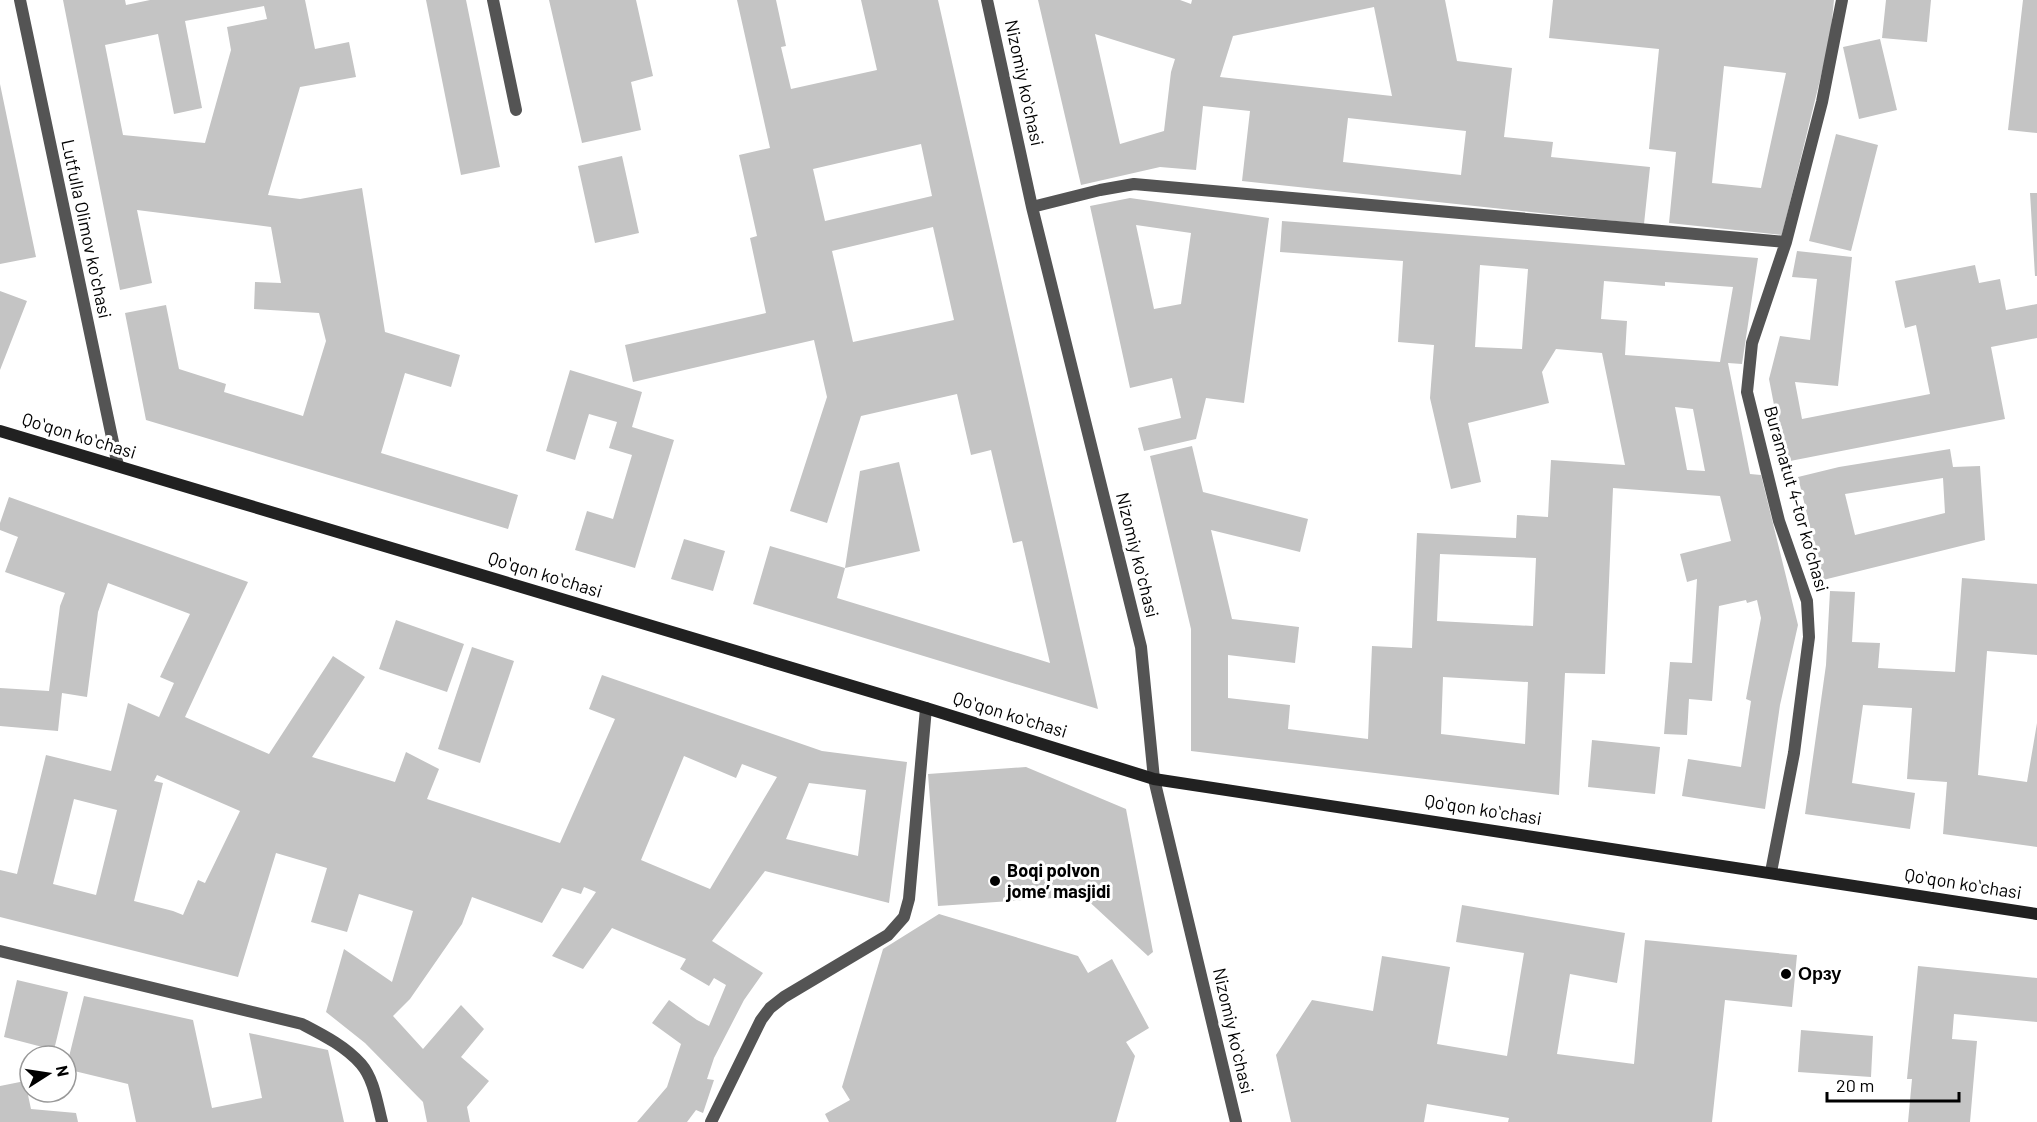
<svg xmlns="http://www.w3.org/2000/svg" width="2037" height="1122" font-family="Barlow,sans-serif">
  <style>
    .building { fill: #c4c4c4; fill-rule: evenodd }
    .lines { fill: none; stroke-linecap: round; stroke-linejoin: round }
    .street { stroke: #545454; stroke-width: 12 }
    .secondary { stroke: #212121; stroke-width: 12 }
    .poi-dot { fill: #000; stroke: #fff; stroke-width: 2 }
    .labels { text-anchor: middle; stroke-width: 6; stroke-linejoin: round; paint-order: stroke }
    .street-label { font-size: 18px; fill: #000; stroke: #fff }
    .poi-label { font-size: 18px; font-weight: bold; fill: #000; stroke: #fff; text-anchor: start }
  </style>
  <rect width="100%" height="100%" fill="#fff"/>
  <path class="building" d="M 63,0 L 125,0 L 126,5 L 150,0 L 305,0 L 315,49 L 349,42 L 356,77 L 300,87 L 268,195 L 300,199 L 362,188 L 385,332 L 460,355 L 451,387 L 405,373 L 381,453 L 518,495 L 508,529 L 146,420 L 125,313 L 166,305 L 179,369 L 226,384 L 224,392 L 303,416 L 326,341 L 319,313 L 254,309 L 255,282 L 281,283 L 271,227 L 137,210 L 152,283 L 120,290 ZM 264,6 L 267,19 L 227,27 L 231,50 L 205,143 L 123,135 L 105,45 L 158,34 L 174,114 L 202,108 L 185,21 Z
    M 426,0 L 466,0 L 500,167 L 461,175 Z
    M 549,0 L 636,0 L 653,76 L 631,82 L 641,130 L 582,143 Z
    M 737,0 L 776,0 L 786,46 L 781,47 L 791,89 L 877,70 L 861,0 L 938,0 L 1098,709 L 753,604 L 770,546 L 845,568 L 837,598 L 1050,663 L 1022,541 L 1013,543 L 991,450 L 971,455 L 957,394 L 861,416 L 827,523 L 790,511 L 827,397 L 814,340 L 633,382 L 625,345 L 766,313 L 750,238 L 757,236 L 739,155 L 770,148 ZM 921,144 L 932,196 L 825,221 L 813,169 ZM 933,227 L 954,320 L 853,342 L 832,251 Z
    M 1038,0 L 1180,0 L 1191,4 L 1192,0 L 1445,0 L 1457,61 L 1512,68 L 1504,137 L 1553,142 L 1551,157 L 1650,167 L 1644,224 L 1242,181 L 1250,111 L 1203,106 L 1196,170 L 1160,167 L 1081,185 ZM 1374,7 L 1392,96 L 1220,77 L 1233,36 ZM 1095,34 L 1175,59 L 1171,72 L 1164,131 L 1120,144 ZM 1348,118 L 1466,131 L 1461,175 L 1343,162 Z
    M 1553,0 L 1834,0 L 1830,39 L 1782,235 L 1669,223 L 1676,152 L 1649,149 L 1659,49 L 1549,38 ZM 1724,66 L 1786,73 L 1761,188 L 1712,183 Z
    M 1886,0 L 1931,0 L 1927,42 L 1882,38 Z
    M 2023,0 L 2037,0 L 2037,133 L 2008,130 Z
    M 1880,39 L 1897,110 L 1859,119 L 1843,47 Z
    M 0,84 L 36,257 L 0,264 Z
    M 1836,134 L 1878,145 L 1851,251 L 1809,241 Z
    M 622,156 L 639,233 L 595,243 L 578,166 Z
    M 2030,193 L 2037,193 L 2037,276 L 2035,276 Z
    M 1130,198 L 1269,218 L 1244,403 L 1206,398 L 1196,439 L 1144,451 L 1138,428 L 1181,418 L 1172,378 L 1130,388 L 1090,206 ZM 1136,225 L 1191,233 L 1181,304 L 1154,309 Z
    M 1282,221 L 1758,258 L 1742,364 L 1728,363 L 1750,474 L 1761,475 L 1798,625 L 1780,705 L 1765,809 L 1682,796 L 1688,759 L 1741,767 L 1751,701 L 1746,699 L 1761,618 L 1757,600 L 1747,603 L 1746,600 L 1719,606 L 1712,701 L 1689,699 L 1687,735 L 1664,734 L 1670,662 L 1692,663 L 1697,579 L 1687,582 L 1680,554 L 1731,541 L 1720,496 L 1613,488 L 1605,674 L 1565,673 L 1559,795 L 1191,751 L 1191,629 L 1150,456 L 1192,446 L 1203,492 L 1308,519 L 1300,552 L 1211,530 L 1232,619 L 1299,627 L 1295,663 L 1228,655 L 1228,698 L 1290,705 L 1288,729 L 1368,739 L 1372,646 L 1412,648 L 1417,533 L 1516,538 L 1517,515 L 1548,517 L 1551,460 L 1625,465 L 1602,353 L 1556,349 L 1542,372 L 1549,403 L 1468,423 L 1481,482 L 1451,489 L 1430,398 L 1434,345 L 1398,342 L 1403,261 L 1280,252 ZM 1480,265 L 1528,269 L 1522,349 L 1475,347 ZM 1604,281 L 1665,286 L 1665,282 L 1733,287 L 1720,362 L 1625,355 L 1627,321 L 1601,319 ZM 1675,407 L 1693,409 L 1705,471 L 1687,470 ZM 1440,554 L 1536,558 L 1533,626 L 1437,621 ZM 1443,677 L 1528,682 L 1525,744 L 1441,734 Z
    M 1797,251 L 1852,257 L 1838,386 L 1795,382 L 1802,419 L 1930,394 L 1916,325 L 1905,328 L 1895,281 L 1975,265 L 1979,283 L 2000,279 L 2006,310 L 2037,304 L 2037,338 L 1991,347 L 2005,419 L 1785,462 L 1769,379 L 1780,336 L 1810,340 L 1817,279 L 1792,277 Z
    M 0,291 L 27,301 L 0,370 Z
    M 570,370 L 642,392 L 632,427 L 674,440 L 635,568 L 575,550 L 587,511 L 613,519 L 632,455 L 609,448 L 617,422 L 589,414 L 575,460 L 546,451 Z
    M 1950,449 L 1953,467 L 1980,466 L 1985,540 L 1823,580 L 1798,477 L 1839,467 ZM 1943,478 L 1945,513 L 1855,535 L 1845,494 Z
    M 899,462 L 920,551 L 845,568 L 860,471 Z
    M 9,497 L 248,582 L 185,717 L 269,754 L 333,656 L 365,677 L 312,757 L 395,782 L 406,752 L 439,769 L 427,799 L 560,843 L 615,719 L 589,709 L 602,675 L 822,751 L 907,762 L 889,903 L 765,871 L 712,941 L 763,973 L 744,1000 L 714,1058 L 707,1079 L 714,1080 L 703,1113 L 696,1110 L 687,1122 L 637,1122 L 667,1087 L 681,1044 L 652,1023 L 669,1000 L 697,1020 L 709,1026 L 726,985 L 714,978 L 709,986 L 680,969 L 686,959 L 612,928 L 583,969 L 552,956 L 596,892 L 584,887 L 581,894 L 562,888 L 542,923 L 472,897 L 462,924 L 410,999 L 393,1016 L 423,1049 L 461,1005 L 484,1029 L 461,1057 L 489,1081 L 467,1107 L 470,1122 L 427,1122 L 423,1102 L 365,1043 L 326,1012 L 344,949 L 392,982 L 413,911 L 359,894 L 347,932 L 311,922 L 327,868 L 276,853 L 238,977 L 0,917 L 0,870 L 17,874 L 46,755 L 111,771 L 128,703 L 159,717 L 174,683 L 160,677 L 190,614 L 108,583 L 98,612 L 87,697 L 62,693 L 58,731 L 0,726 L 0,688 L 49,691 L 60,606 L 65,593 L 5,572 L 18,537 L 0,530 L 0,523 ZM 684,756 L 736,778 L 742,764 L 777,777 L 710,889 L 641,860 ZM 157,775 L 240,811 L 205,883 L 198,880 L 183,915 L 173,911 L 134,901 L 163,783 L 154,781 ZM 809,783 L 866,790 L 858,856 L 786,839 ZM 74,799 L 117,810 L 96,895 L 53,884 Z
    M 684,539 L 725,551 L 713,591 L 671,579 Z
    M 1962,578 L 2037,584 L 2037,655 L 1987,651 L 1978,775 L 2027,782 L 2037,723 L 2037,847 L 1943,834 L 1947,782 L 1907,779 L 1912,708 L 1863,705 L 1852,783 L 1915,793 L 1910,829 L 1805,814 L 1826,665 L 1830,591 L 1855,592 L 1852,642 L 1880,643 L 1878,668 L 1955,672 Z
    M 396,620 L 464,644 L 447,692 L 379,669 Z
    M 472,647 L 514,661 L 480,763 L 438,749 Z
    M 1592,740 L 1660,747 L 1655,794 L 1588,787 Z
    M 1026,767 L 1126,809 L 1153,952 L 1148,956 L 1083,896 L 938,906 L 928,774 Z
    M 1462,905 L 1625,933 L 1617,983 L 1570,974 L 1557,1054 L 1634,1064 L 1645,940 L 1797,955 L 1792,1007 L 1725,1000 L 1712,1122 L 1508,1122 L 1509,1118 L 1427,1104 L 1424,1122 L 1291,1122 L 1276,1055 L 1312,1000 L 1373,1011 L 1382,956 L 1450,967 L 1437,1044 L 1507,1056 L 1524,953 L 1456,942 Z
    M 939,914 L 1078,956 L 1088,973 L 1112,959 L 1149,1028 L 1126,1042 L 1135,1056 L 1116,1122 L 829,1122 L 825,1114 L 850,1100 L 842,1087 L 883,949 Z
    M 1918,966 L 2037,978 L 2037,1022 L 1954,1014 L 1952,1039 L 1977,1041 L 1970,1122 L 1908,1122 L 1912,1079 L 1907,1079 Z
    M 17,980 L 68,992 L 54,1050 L 4,1037 Z
    M 84,996 L 193,1020 L 212,1108 L 262,1098 L 249,1033 L 328,1050 L 344,1122 L 136,1122 L 128,1084 L 66,1069 Z
    M 1801,1030 L 1873,1036 L 1871,1077 L 1798,1072 Z
    M 25,1081 L 31,1109 L 76,1113 L 78,1122 L 0,1122 L 0,1086 Z"/>
  <g class="lines">
    <path class="street" d="M 20,0 L 118,466
      M 493,0 L 516,110
      M 987,0 L 1032,207 L 1141,647 L 1154,779 L 1236,1122
      M 1032,207 L 1100,190 L 1134,184 L 1786,242
      M 1771,872 L 1794,753 L 1809,637 L 1807,601 L 1779,521 L 1747,392 L 1752,343 L 1786,242 L 1822,102 L 1842,0
      M 0,951 L 302,1024 C 323,1035 345,1046 361,1064 C 374,1079 377,1103 382,1122
      M 711,1122 L 761,1020 L 770,1008 L 784,997 L 888,935 L 904,917 L 909,899 L 926,708"/>
    <path class="secondary" d="M 0,431 L 926,708 L 1154,779 L 2037,914"/>
  </g>
  <g class="poi-dot">
    <circle cx="995" cy="881" r="6"/>
    <circle cx="1786" cy="974" r="6"/>
  </g>
  <g class="labels">
    <g class="street-label">
      <text transform="translate(1024 83) rotate(78)" y="6">Nizomiy koʻchasi</text>
      <text transform="translate(86 229) rotate(78)" y="6">Lutfulla Olimov koʻchasi</text>
      <text transform="translate(79 436) rotate(17)" y="6">Qoʻqon koʻchasi</text>
      <text transform="translate(1796 499) rotate(74)" y="6">Buramatut 4-tor koʼchasi</text>
      <text transform="translate(1137 555) rotate(76)" y="6">Nizomiy koʻchasi</text>
      <text transform="translate(545 575) rotate(17)" y="6">Qoʻqon koʻchasi</text>
      <text transform="translate(1010 715) rotate(17)" y="6">Qoʻqon koʻchasi</text>
      <text transform="translate(1483 810) rotate(9)" y="6">Qoʻqon koʻchasi</text>
      <text transform="translate(1963 884) rotate(9)" y="6">Qoʻqon koʻchasi</text>
      <text transform="translate(1233 1031) rotate(77)" y="6">Nizomiy koʻchasi</text>
    </g>
    <g class="poi-label">
      <text x="1007" y="877">Boqi polvon<tspan x="1007" dy="21">jome’ masjidi</tspan></text>
      <text x="1798" y="980">Орзу</text>
    </g>
  </g>
  <g transform="translate(48 1074) rotate(78)"><circle r="28" fill="#ffffff" stroke="#999999" stroke-width="1.5"/>
  <path d="M0-4.5L10 22L0 15L-10 22Z" fill="#000000"/>
  <text y="-9" font-size="16" font-weight="bold" text-anchor="middle" fill="#000000">N</text>
  </g>
  <path d="M1827 1092v9h132v-9" fill="none" stroke="#000000" stroke-width="3"/>
  <text x="1836" y="1092" font-size="18" fill="#000000" stroke="#ffffff" stroke-width="4.5" paint-order="stroke">20 m</text>
</svg>
